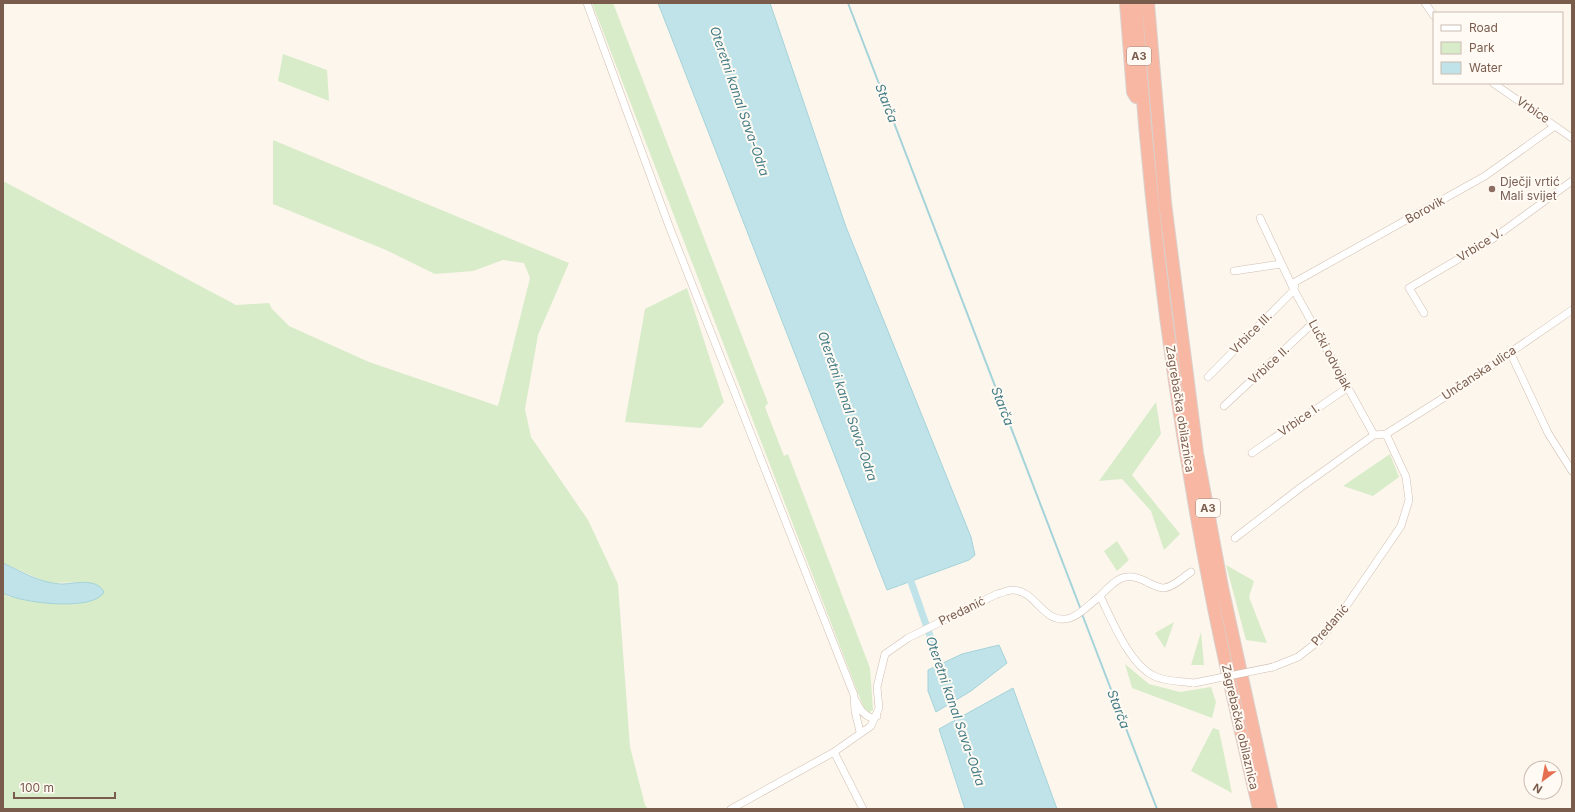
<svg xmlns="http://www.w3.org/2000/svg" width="1575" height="812" font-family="Inter,sans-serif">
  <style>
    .green { fill: #d8ecc9 }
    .water { fill: #bfe3e8; stroke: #a5d3da }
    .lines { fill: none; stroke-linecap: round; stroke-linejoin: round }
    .stream { stroke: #a5d3da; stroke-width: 2 }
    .canal { stroke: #bfe3e8; stroke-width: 7 }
    .minor-casing { stroke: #d1beb0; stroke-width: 8 }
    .motorway-casing { stroke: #dad1cd; stroke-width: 14 }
    .minor { stroke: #fff; stroke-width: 7 }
    .motorway { stroke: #f7b7a3; stroke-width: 12 }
    .minor-bridge-casing { stroke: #d1beb0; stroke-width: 8; stroke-linecap: butt }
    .minor-bridge { stroke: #fff; stroke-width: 7 }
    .education-dot { fill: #8d6e63; stroke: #fffaf3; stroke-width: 1.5 }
    .labels { text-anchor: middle; stroke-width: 4; stroke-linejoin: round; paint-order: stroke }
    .shield { fill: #fffaf3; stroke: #a28b7f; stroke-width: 1 }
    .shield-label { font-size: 11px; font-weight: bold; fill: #7a5c4d }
    .street-label { font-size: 12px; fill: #7a5c4d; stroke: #fffaf3 }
    .education-label { font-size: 12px; fill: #785e54; stroke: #fffaf3; text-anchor: start }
    .water-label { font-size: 13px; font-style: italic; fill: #437c86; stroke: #fffaf3 }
  </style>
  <rect width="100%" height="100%" fill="#fdf6ec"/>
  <path class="green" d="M 592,3 L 613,3 L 768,403 L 765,407 L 784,456 L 788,454 L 870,668 L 873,710 L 868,713 L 863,706 Z
    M 283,54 L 327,70 L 329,101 L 278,81 Z
    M 273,140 L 569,263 L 538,335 L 525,409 L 531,437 L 588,520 L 618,584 L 630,747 L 645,805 L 648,809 L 3,809 L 3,593 L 9,597 L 96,585 L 84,582 L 48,583 L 3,563 L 3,181 L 236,305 L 269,303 L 272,309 L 289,326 L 369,362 L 498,406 L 530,278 L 524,263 L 503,260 L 473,271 L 435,274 L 386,250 L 273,204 Z
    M 687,288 L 724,402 L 701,428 L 625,422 L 645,309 Z
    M 1156,402 L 1161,434 L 1132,475 L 1180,534 L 1164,550 L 1151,511 L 1122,479 L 1099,481 Z
    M 1390,454 L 1399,477 L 1373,496 L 1343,486 Z
    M 1117,541 L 1129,560 L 1117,571 L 1104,551 Z
    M 1226,565 L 1254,581 L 1249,597 L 1267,643 L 1246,640 Z
    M 1174,622 L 1165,648 L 1155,633 Z
    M 1201,632 L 1204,665 L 1191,665 Z
    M 1125,664 L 1149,684 L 1180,692 L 1211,687 L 1216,702 L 1212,718 L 1132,688 Z
    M 1213,728 L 1219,730 L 1232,793 L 1191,771 Z"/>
  <path class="water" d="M 658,3 L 770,3 L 846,227 L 971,537 L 975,555 L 969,560 L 887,590 Z
    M 3,563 C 22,572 40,583 61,584 C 74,584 96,577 104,592 C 94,612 20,603 3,593 Z
    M 999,645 L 1007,663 L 971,691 L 936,712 L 928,691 L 928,670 L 962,654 Z
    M 1013,688 L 1057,809 L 965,809 L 939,729 Z"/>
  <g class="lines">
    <path class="stream" d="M 848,3 L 1081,610
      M 1082,614 L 1157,809"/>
    <path class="canal" d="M 908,573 L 943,673
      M 950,694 L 961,726"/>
    <g class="minor-casing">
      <path id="minor" d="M 587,3 L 669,226 L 854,695 L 855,711 L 860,732
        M 1425,3 L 1434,16
        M 1493,83 L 1572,138
        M 1260,218 L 1294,290 L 1374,435 L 1386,434 L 1456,390 L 1572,310
        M 1234,271 L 1281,264
        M 1424,313 L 1409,288 L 1491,240 L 1572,181
        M 1510,352 L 1548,433 L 1572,471
        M 1208,377 L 1294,290 L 1295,282 L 1485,176 L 1555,126
        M 1224,406 L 1313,323
        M 1252,453 L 1347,388
        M 1235,538 L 1300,488 L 1374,435
        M 1100,596 C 1115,580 1125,570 1147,582 C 1153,585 1158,588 1164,588 C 1174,587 1183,577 1191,572
        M 1273,667 L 1298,657 L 1320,640 L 1338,618 L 1401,526 L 1409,500 L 1406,477 L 1386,434
        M 856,701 C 859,709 863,715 872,718 L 877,716
        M 834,752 L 863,809
        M 731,809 L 834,752 L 871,726 L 879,708 L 877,687 L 885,654 L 908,638 L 997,594 C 1002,593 1008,590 1012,590 C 1037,590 1043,626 1070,618 C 1080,615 1091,603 1100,596 C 1112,620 1129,664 1154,676 C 1166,682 1181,681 1194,683"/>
    </g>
    <g class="motorway-casing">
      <path id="motorway" d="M 1126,3 L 1133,92 L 1136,97
        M 1136,3 C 1148,201 1173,398 1211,593 C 1225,665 1242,737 1259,809
        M 1148,3 L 1165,203 L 1197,453 L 1222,587 L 1271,809"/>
    </g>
    <use href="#minor" class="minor"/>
    <use href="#motorway" class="motorway"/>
    <g class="minor-bridge-casing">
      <path id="minor-bridge" d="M 1194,683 L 1273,667"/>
    </g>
    <use href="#minor-bridge" class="minor-bridge"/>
  </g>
  <circle class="education-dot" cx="1492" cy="189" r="4"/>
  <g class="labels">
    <g class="shield">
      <rect x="1127" y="47" width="24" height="18" rx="3"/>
      <rect x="1196" y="499" width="24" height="18" rx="3"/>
    </g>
    <g class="shield-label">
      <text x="1139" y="60">A3</text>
      <text x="1208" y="512">A3</text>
    </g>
    <g class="street-label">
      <text transform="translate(1533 110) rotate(34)" y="4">Vrbice</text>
      <text transform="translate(1425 210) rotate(-29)" y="4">Borovik</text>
      <text transform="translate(1480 245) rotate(-32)" y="4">Vrbice V.</text>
      <text transform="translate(1251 333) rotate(-45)" y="4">Vrbice III.</text>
      <text transform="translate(1330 355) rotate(62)" y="4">Lučki odvojak</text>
      <text transform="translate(1269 365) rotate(-43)" y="4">Vrbice II.</text>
      <text transform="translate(1479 373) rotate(-34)" y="4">Unčanska ulica</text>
      <text transform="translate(1180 409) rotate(81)" y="4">Zagrebačka obilaznica</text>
      <text transform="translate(1299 420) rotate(-35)" y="4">Vrbice I.</text>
      <text transform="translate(962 611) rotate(-26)" y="4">Predanić</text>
      <text transform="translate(1330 625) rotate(-49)" y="4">Predanić</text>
      <text transform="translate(1240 727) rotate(77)" y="4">Zagrebačka obilaznica</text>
    </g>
    <g class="education-label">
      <text x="1500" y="186">Dječji vrtić<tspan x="1500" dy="14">Mali svijet</tspan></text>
    </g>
    <g class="water-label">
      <text transform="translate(740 101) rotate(71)" y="5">Oteretni kanal Sava-Odra</text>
      <text transform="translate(887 103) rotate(69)" y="5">Starča</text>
      <text transform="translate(848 406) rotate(71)" y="5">Oteretni kanal Sava-Odra</text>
      <text transform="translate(1003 406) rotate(69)" y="5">Starča</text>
      <text transform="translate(1119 709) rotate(69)" y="5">Starča</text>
      <text transform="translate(956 711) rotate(71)" y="5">Oteretni kanal Sava-Odra</text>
    </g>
  </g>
  <rect width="1575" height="812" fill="none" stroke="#7a5c4d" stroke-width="8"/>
  <rect x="1433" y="12" width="130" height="72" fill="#fffaf3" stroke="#cabbb1"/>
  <rect x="1441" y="25" width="20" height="6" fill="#ffffff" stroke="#cabbb1"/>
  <text x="1469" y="32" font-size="12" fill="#7a5c4d">Road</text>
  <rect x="1441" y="42" width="20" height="12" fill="#d8ecc9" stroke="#cabbb1"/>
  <text x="1469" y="52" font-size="12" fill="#7a5c4d">Park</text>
  <rect x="1441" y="62" width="20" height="12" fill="#bfe3e8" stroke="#cabbb1"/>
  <text x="1469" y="72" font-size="12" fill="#7a5c4d">Water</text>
  <g transform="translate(1543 780) rotate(212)"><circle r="19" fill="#fffaf3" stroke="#cabbb1"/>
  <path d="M0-3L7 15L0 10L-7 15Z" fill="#e76f51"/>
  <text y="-6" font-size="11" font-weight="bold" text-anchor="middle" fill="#7a5c4d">N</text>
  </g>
  <path d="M14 792v6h101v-6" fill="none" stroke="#7a5c4d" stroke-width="2"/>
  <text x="20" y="792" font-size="12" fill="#7a5c4d" stroke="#fffaf3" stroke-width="3" paint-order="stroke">100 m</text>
</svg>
